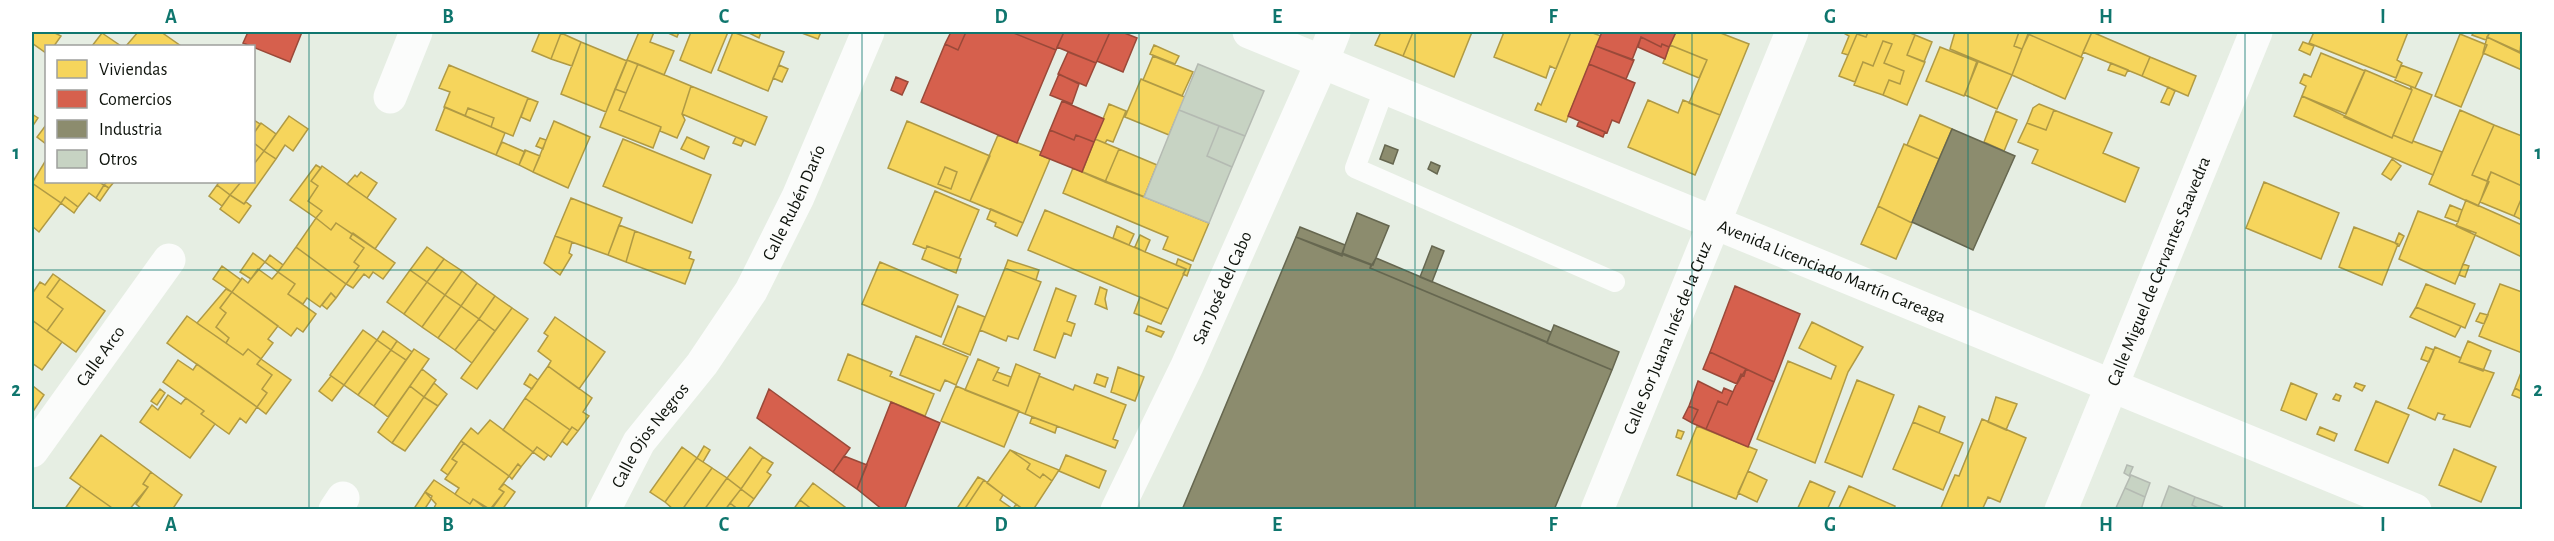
<svg xmlns="http://www.w3.org/2000/svg" width="2554" height="541" font-family="'Alegreya Sans',sans-serif">
  <style>
    .homes { fill: #f6d55c; stroke: #b09a44; stroke-width: 1.5; fill-rule: evenodd }
    .shops { fill: #d6604d; stroke: #9a4939; stroke-width: 1.5 }
    .industry { fill: #8c8c6e; stroke: #666750; stroke-width: 1.5 }
    .building { fill: #c7d3c3; stroke: #b4bab2; stroke-width: 1.5 }
    .lines { fill: none; stroke-linecap: round; stroke-linejoin: round }
    .lane { stroke: #fbfcfb; stroke-width: 20 }
    .street { stroke: #fbfcfb; stroke-width: 33 }
    .secondary { stroke: #fbfcfb; stroke-width: 33 }
    .grid { fill: none; stroke: #0f766e; stroke-width: 1.5; stroke-opacity: 0.55 }
    .labels { text-anchor: middle; stroke-width: 6; stroke-linejoin: round; paint-order: stroke }
    .street-label { font-size: 18px; fill: #0d120b; stroke: #fff }
    .neatline { fill: none; stroke: #0f766e; stroke-width: 2 }
    .grid-label { font-size: 20px; text-anchor: middle; font-weight: bold; fill: #0f766e }
  </style>
  <rect width="100%" height="100%" fill="#e6eee3"/>
  <path class="homes" d="M 32,32 L 53,32 L 61,36 L 54,46 L 46,46 L 46,53 L 32,43 Z
    M 138,32 L 161,32 L 181,46 L 126,46 Z
    M 540,32 L 561,33 L 551,59 L 532,51 Z
    M 639,32 L 654,32 L 650,42 L 674,51 L 664,75 L 627,60 Z
    M 666,32 L 679,32 L 677,37 Z
    M 691,32 L 728,32 L 711,73 L 680,60 Z
    M 733,32 L 784,52 L 768,91 L 718,70 Z
    M 747,32 L 761,32 L 759,38 Z
    M 799,32 L 821,32 L 818,39 Z
    M 1381,32 L 1413,32 L 1403,56 L 1375,45 Z
    M 1413,32 L 1472,32 L 1454,77 L 1403,56 Z
    M 1504,32 L 1571,32 L 1556,69 L 1550,66 L 1546,78 L 1494,57 Z
    M 1571,32 L 1590,32 L 1601,36 L 1566,122 L 1535,110 L 1538,103 L 1541,105 Z
    M 1676,32 L 1718,32 L 1749,44 L 1720,115 L 1689,103 L 1707,60 L 1670,45 Z
    M 1868,32 L 1866,37 L 1857,34 L 1848,55 L 1842,53 L 1849,36 L 1842,32 Z
    M 1868,32 L 1908,32 L 1915,35 L 1907,55 L 1925,62 L 1907,105 L 1883,95 L 1889,80 L 1900,84 L 1904,71 L 1884,63 L 1892,44 L 1883,41 L 1873,66 L 1863,62 L 1855,82 L 1839,76 L 1857,34 L 1866,37 Z
    M 1955,32 L 2019,32 L 2014,46 L 2022,49 L 2012,75 L 1950,49 Z
    M 2019,32 L 2030,32 L 2022,49 L 2014,46 Z
    M 2030,32 L 2092,32 L 2081,57 L 2028,34 Z
    M 2092,32 L 2150,57 L 2142,76 L 2083,52 Z
    M 2314,32 L 2408,32 L 2397,60 L 2402,63 L 2396,78 L 2309,43 Z
    M 2474,32 L 2490,32 L 2486,40 L 2472,35 Z
    M 2490,32 L 2522,32 L 2520,52 L 2487,37 Z
    M 102,33 L 121,46 L 92,46 Z
    M 561,33 L 581,42 L 572,66 L 551,59 Z
    M 2028,34 L 2083,58 L 2065,99 L 2012,75 Z
    M 2460,34 L 2487,45 L 2461,107 L 2435,96 Z
    M 1915,35 L 1932,42 L 1924,62 L 1907,55 Z
    M 2487,37 L 2522,54 L 2522,70 L 2483,53 Z
    M 1883,41 L 1892,44 L 1884,63 L 1904,71 L 1900,84 L 1889,80 L 1883,95 L 1854,85 L 1863,62 L 1873,66 Z
    M 581,42 L 627,61 L 606,112 L 561,94 Z
    M 2303,42 L 2314,46 L 2310,55 L 2299,50 Z
    M 1154,45 L 1179,56 L 1175,64 L 1150,54 Z
    M 1670,45 L 1707,60 L 1699,78 L 1663,63 Z
    M 1940,47 L 1978,62 L 1964,96 L 1926,81 Z
    M 2321,53 L 2365,71 L 2346,114 L 2302,96 L 2306,86 L 2300,83 L 2304,74 L 2311,77 Z
    M 1153,56 L 1193,72 L 1182,96 L 1143,80 Z
    M 2150,57 L 2196,76 L 2188,96 L 2142,76 Z
    M 627,60 L 638,64 L 626,93 L 615,89 Z
    M 1977,61 L 2012,75 L 1997,109 L 1965,95 Z
    M 2111,63 L 2128,70 L 2125,76 L 2108,70 Z
    M 638,64 L 691,86 L 682,114 L 685,120 L 677,138 L 660,131 L 661,127 L 619,110 Z
    M 449,65 L 528,98 L 513,136 L 491,127 L 494,118 L 468,108 L 465,116 L 444,107 L 450,92 L 439,88 Z
    M 779,65 L 788,69 L 782,82 L 773,78 Z
    M 2401,65 L 2422,73 L 2415,88 L 2395,80 Z
    M 2365,70 L 2412,90 L 2392,138 L 2344,117 Z
    M 1141,79 L 1185,97 L 1169,135 L 1125,117 Z
    M 691,86 L 767,117 L 755,145 L 682,114 Z
    M 2410,86 L 2432,95 L 2412,143 L 2393,135 L 2412,90 Z
    M 2168,87 L 2175,91 L 2169,105 L 2161,102 Z
    M 615,89 L 626,93 L 619,110 L 661,127 L 653,148 L 600,127 Z
    M 2302,96 L 2392,138 L 2393,135 L 2412,143 L 2413,141 L 2442,152 L 2433,175 L 2294,116 Z
    M 528,98 L 538,102 L 530,121 L 521,117 Z
    M 1648,100 L 1678,113 L 1683,100 L 1720,115 L 1695,175 L 1628,147 Z
    M 1109,104 L 1126,111 L 1113,142 L 1107,140 L 1105,143 L 1095,139 Z
    M 2039,104 L 2054,110 L 2046,130 L 2027,123 L 2033,108 Z
    M 445,107 L 505,133 L 496,155 L 436,130 Z
    M 468,108 L 494,118 L 491,127 L 465,116 Z
    M 2054,110 L 2112,133 L 2103,153 L 2139,168 L 2125,202 L 2032,163 L 2038,150 L 2018,142 L 2027,123 L 2046,130 Z
    M 2460,110 L 2494,125 L 2472,175 L 2489,182 L 2478,206 L 2429,184 Z
    M 1996,111 L 2017,120 L 2004,151 L 1984,142 Z
    M 32,114 L 38,118 L 32,127 Z
    M 1920,115 L 1952,129 L 1939,159 L 1907,145 Z
    M 289,116 L 308,129 L 293,151 L 285,145 L 276,159 L 264,151 Z
    M 254,120 L 260,124 L 254,133 Z
    M 554,121 L 590,137 L 568,188 L 533,172 Z
    M 907,121 L 990,156 L 970,201 L 888,168 ZM 945,167 L 957,172 L 951,189 L 938,184 Z
    M 261,123 L 276,134 L 264,151 L 254,143 L 254,133 Z
    M 46,125 L 46,144 L 37,137 Z
    M 2494,125 L 2522,136 L 2522,186 L 2491,172 L 2487,181 L 2472,175 Z
    M 998,135 L 1041,152 L 1040,155 L 1050,159 L 1023,223 L 970,201 Z
    M 687,137 L 709,147 L 704,159 L 681,149 Z
    M 736,137 L 744,140 L 741,146 L 733,143 Z
    M 540,138 L 546,140 L 543,149 L 536,146 Z
    M 623,139 L 711,175 L 692,223 L 603,186 Z
    M 1095,139 L 1119,149 L 1105,182 L 1082,172 Z
    M 502,142 L 525,152 L 519,165 L 496,155 Z
    M 254,143 L 264,151 L 254,164 Z
    M 1904,144 L 1939,159 L 1912,223 L 1878,206 Z
    M 1119,149 L 1157,165 L 1144,197 L 1105,182 Z
    M 525,150 L 540,156 L 533,172 L 519,165 Z
    M 264,151 L 276,159 L 244,204 L 230,195 L 241,182 L 254,182 L 254,164 Z
    M 2392,159 L 2401,166 L 2391,180 L 2382,174 Z
    M 46,160 L 46,182 L 99,182 L 104,185 L 96,198 L 89,193 L 78,207 L 65,197 L 61,203 L 32,183 Z
    M 316,165 L 321,168 L 311,181 L 318,186 L 308,201 L 322,211 L 316,218 L 290,200 Z
    M 322,166 L 396,219 L 375,249 L 336,223 L 331,230 L 316,218 L 322,211 L 308,201 L 318,186 L 311,181 Z
    M 945,167 L 957,172 L 951,189 L 938,184 Z
    M 1073,168 L 1209,223 L 1193,261 L 1163,249 L 1168,237 L 1063,193 Z
    M 361,172 L 377,183 L 367,198 L 347,184 L 355,175 L 357,177 Z
    M 2491,172 L 2522,186 L 2522,197 L 2514,216 L 2480,202 Z
    M 107,182 L 114,182 L 109,188 L 104,185 Z
    M 219,182 L 241,182 L 230,195 L 217,185 Z
    M 2264,182 L 2339,213 L 2321,259 L 2246,228 Z
    M 32,183 L 61,203 L 39,232 L 32,226 Z
    M 104,185 L 109,188 L 100,201 L 96,198 Z
    M 217,185 L 230,195 L 222,206 L 209,196 Z
    M 935,191 L 979,210 L 959,258 L 927,246 L 926,249 L 913,244 Z
    M 230,195 L 244,204 L 246,202 L 251,206 L 239,223 L 220,209 Z
    M 65,197 L 78,207 L 74,213 L 61,203 Z
    M 2522,197 L 2522,220 L 2514,216 Z
    M 571,198 L 622,218 L 608,255 L 555,236 Z
    M 2466,200 L 2522,225 L 2522,257 L 2456,226 Z
    M 2450,205 L 2462,210 L 2458,222 L 2445,217 Z
    M 1878,206 L 1912,223 L 1896,259 L 1861,244 Z
    M 991,209 L 1023,223 L 1017,236 L 995,226 L 996,223 L 987,219 Z
    M 1045,210 L 1186,269 L 1168,309 L 1028,250 Z
    M 2418,211 L 2476,233 L 2455,284 L 2399,259 Z
    M 316,218 L 331,230 L 336,223 L 352,234 L 350,238 L 364,248 L 354,262 L 359,266 L 346,284 L 296,247 Z
    M 619,225 L 635,231 L 626,262 L 608,255 Z
    M 1117,226 L 1134,234 L 1129,245 L 1113,238 Z
    M 2354,227 L 2398,244 L 2382,285 L 2339,267 Z
    M 635,231 L 691,252 L 689,258 L 694,260 L 685,284 L 626,262 Z
    M 353,233 L 395,263 L 383,279 L 373,272 L 369,278 L 364,274 L 353,288 L 346,284 L 359,266 L 354,262 L 364,248 L 350,238 Z
    M 2399,233 L 2404,236 L 2399,246 L 2395,243 Z
    M 1140,235 L 1150,240 L 1145,252 L 1135,247 Z
    M 555,236 L 572,242 L 569,253 L 572,255 L 560,275 L 544,263 Z
    M 927,246 L 961,259 L 956,273 L 922,259 Z
    M 296,247 L 346,284 L 336,298 L 331,293 L 320,307 L 307,298 L 303,304 L 288,294 L 295,284 L 278,272 Z
    M 427,247 L 444,259 L 427,282 L 410,270 Z
    M 253,253 L 265,262 L 251,279 L 240,272 Z
    M 270,255 L 283,265 L 278,272 L 265,262 Z
    M 444,259 L 462,271 L 445,295 L 427,282 Z
    M 1178,259 L 1191,265 L 1187,276 L 1183,274 L 1186,269 L 1176,265 Z
    M 1008,260 L 1039,270 L 1036,280 L 1005,268 Z
    M 880,262 L 958,295 L 941,337 L 862,304 Z
    M 2463,264 L 2469,266 L 2465,277 L 2459,275 Z
    M 222,266 L 241,280 L 232,292 L 213,279 Z
    M 1005,268 L 1041,282 L 1018,339 L 1008,336 L 1006,341 L 980,330 Z
    M 258,269 L 272,279 L 278,272 L 295,284 L 288,294 L 316,314 L 303,332 L 297,328 L 291,336 L 232,292 L 242,278 L 248,283 Z
    M 410,270 L 427,282 L 404,314 L 387,302 Z
    M 462,271 L 477,283 L 461,306 L 445,295 Z
    M 53,274 L 60,279 L 47,297 L 63,309 L 47,331 L 32,320 L 32,294 L 40,282 L 45,285 Z
    M 60,279 L 105,311 L 76,352 L 47,331 L 63,309 L 47,297 Z
    M 427,282 L 445,295 L 422,327 L 404,314 Z
    M 477,283 L 495,296 L 479,319 L 461,306 Z
    M 2426,284 L 2475,304 L 2465,328 L 2416,307 Z
    M 2500,284 L 2522,292 L 2522,353 L 2479,336 Z
    M 1100,287 L 1107,290 L 1105,299 L 1107,309 L 1095,304 Z
    M 1056,288 L 1076,296 L 1067,321 L 1075,324 L 1071,336 L 1064,333 L 1055,358 L 1034,350 Z
    M 226,289 L 232,292 L 220,308 L 226,313 L 216,327 L 229,338 L 226,343 L 197,323 Z
    M 232,292 L 278,326 L 268,339 L 273,343 L 261,359 L 248,349 L 243,355 L 226,343 L 229,338 L 216,327 L 226,313 L 220,308 Z
    M 331,293 L 336,298 L 327,309 L 322,305 Z
    M 445,295 L 461,306 L 438,338 L 422,327 Z
    M 495,296 L 512,308 L 495,331 L 479,319 Z
    M 1140,297 L 1168,309 L 1161,324 L 1134,313 Z
    M 461,306 L 479,319 L 455,350 L 438,338 Z
    M 958,306 L 985,317 L 970,355 L 943,344 Z
    M 2416,307 L 2461,326 L 2455,337 L 2410,317 Z
    M 512,308 L 528,319 L 477,389 L 461,378 Z
    M 2480,313 L 2488,315 L 2484,324 L 2476,321 Z
    M 187,316 L 243,355 L 248,349 L 261,359 L 257,364 L 272,375 L 262,389 L 267,393 L 257,407 L 167,343 Z
    M 555,317 L 605,352 L 579,389 L 548,366 L 551,361 L 538,351 L 548,336 L 544,333 Z
    M 479,319 L 495,331 L 472,363 L 455,350 Z
    M 32,320 L 62,342 L 42,370 L 32,363 Z
    M 1812,322 L 1863,347 L 1848,372 L 1815,463 L 1757,439 L 1788,361 L 1831,379 L 1836,366 L 1799,348 Z
    M 1148,326 L 1164,332 L 1161,337 L 1146,331 Z
    M 363,330 L 377,340 L 344,385 L 330,375 Z
    M 383,331 L 397,341 L 391,350 L 377,340 Z
    M 916,336 L 968,357 L 956,385 L 945,380 L 940,391 L 900,375 Z
    M 377,340 L 391,350 L 358,395 L 344,385 Z
    M 397,341 L 412,352 L 406,360 L 391,350 Z
    M 2468,341 L 2491,351 L 2483,371 L 2459,362 Z
    M 2426,347 L 2434,350 L 2429,362 L 2421,359 Z
    M 2435,347 L 2461,358 L 2459,362 L 2494,373 L 2470,427 L 2443,419 L 2445,415 L 2438,413 L 2435,420 L 2408,408 Z
    M 414,349 L 429,359 L 388,417 L 374,406 Z
    M 391,350 L 406,360 L 374,406 L 358,395 Z
    M 848,354 L 892,372 L 890,376 L 934,394 L 925,416 L 838,380 Z
    M 261,359 L 291,380 L 266,414 L 257,407 L 267,393 L 262,389 L 272,375 L 257,364 Z
    M 978,359 L 999,368 L 993,380 L 1008,386 L 1016,364 L 1040,374 L 1025,414 L 965,390 Z
    M 178,360 L 193,370 L 197,364 L 257,407 L 246,423 L 240,418 L 229,434 L 201,414 L 204,411 L 163,382 Z
    M 548,366 L 592,398 L 583,412 L 589,416 L 578,431 L 572,427 L 570,430 L 525,398 Z
    M 1118,367 L 1144,377 L 1135,401 L 1111,392 Z
    M 422,369 L 436,380 L 424,397 L 410,386 Z
    M 2522,370 L 2522,392 L 2515,388 Z
    M 997,372 L 1011,377 L 1008,386 L 993,380 Z
    M 530,374 L 538,380 L 532,389 L 524,384 Z
    M 1097,374 L 1108,378 L 1105,387 L 1094,383 Z
    M 331,376 L 344,385 L 332,401 L 319,391 Z
    M 1039,376 L 1073,390 L 1075,385 L 1126,405 L 1113,439 L 1118,441 L 1115,448 L 1025,414 Z
    M 1857,380 L 1894,395 L 1862,477 L 1825,462 Z
    M 434,383 L 447,394 L 438,406 L 424,397 Z
    M 2291,383 L 2317,394 L 2306,420 L 2281,410 Z
    M 2356,383 L 2365,386 L 2362,391 L 2354,387 Z
    M 33,386 L 44,395 L 32,413 L 32,388 Z
    M 410,386 L 424,397 L 392,443 L 378,432 Z
    M 956,386 L 1019,411 L 1004,447 L 941,421 Z
    M 2515,388 L 2522,392 L 2522,399 L 2512,395 Z
    M 160,389 L 165,393 L 157,405 L 151,401 Z
    M 2336,394 L 2341,396 L 2339,401 L 2333,399 Z
    M 168,395 L 181,404 L 186,398 L 204,411 L 201,414 L 215,424 L 190,458 L 140,422 L 152,405 L 158,410 Z
    M 424,397 L 438,406 L 405,451 L 392,443 Z
    M 1996,397 L 2017,404 L 2006,430 L 1988,422 Z
    M 525,398 L 570,430 L 551,457 L 537,447 L 533,452 L 503,430 Z
    M 2376,401 L 2409,415 L 2388,463 L 2355,450 Z
    M 1919,406 L 1945,417 L 1939,433 L 1913,422 Z
    M 1032,417 L 1057,426 L 1055,433 L 1030,423 Z
    M 1982,419 L 2026,438 L 2000,502 L 1988,497 L 1982,510 L 1940,510 L 1955,475 L 1959,476 Z
    M 490,420 L 533,452 L 521,467 L 518,464 L 509,476 L 461,441 L 471,428 L 478,434 Z
    M 1913,422 L 1963,443 L 1943,490 L 1893,469 Z
    M 1697,426 L 1757,450 L 1736,499 L 1677,475 Z
    M 572,427 L 578,431 L 567,445 L 562,441 Z
    M 2320,427 L 2337,434 L 2334,441 L 2317,434 Z
    M 1678,430 L 1684,432 L 1681,439 L 1676,437 Z
    M 101,435 L 151,472 L 143,484 L 148,487 L 129,510 L 115,510 L 70,478 Z
    M 461,441 L 464,443 L 452,459 L 457,462 L 448,475 L 441,470 Z
    M 464,443 L 509,476 L 499,489 L 504,492 L 491,510 L 473,499 L 470,504 L 455,494 L 459,488 L 445,479 L 457,462 L 452,459 Z
    M 704,446 L 710,450 L 703,462 L 697,458 Z
    M 537,447 L 548,455 L 544,460 L 533,452 Z
    M 682,447 L 697,458 L 665,502 L 650,492 Z
    M 750,447 L 763,457 L 741,489 L 727,478 Z
    M 2454,449 L 2496,467 L 2481,502 L 2439,485 Z
    M 1010,450 L 1030,464 L 1027,469 L 1040,478 L 1043,474 L 1052,481 L 1033,510 L 1024,510 L 987,483 Z
    M 1010,450 L 1059,470 L 1052,481 L 1043,474 L 1040,478 L 1027,469 L 1030,464 Z
    M 1066,455 L 1106,471 L 1099,488 L 1059,471 Z
    M 763,457 L 773,463 L 767,472 L 771,475 L 754,499 L 741,489 Z
    M 697,458 L 712,468 L 682,510 L 674,510 L 665,502 Z
    M 518,464 L 521,467 L 512,479 L 509,476 Z
    M 712,468 L 727,478 L 704,510 L 682,510 Z
    M 1748,471 L 1767,480 L 1757,502 L 1738,493 Z
    M 151,472 L 182,495 L 172,510 L 143,510 L 136,504 L 148,487 L 143,484 Z
    M 978,477 L 984,480 L 964,510 L 956,510 Z
    M 727,478 L 741,489 L 725,510 L 704,510 Z
    M 434,480 L 470,504 L 473,499 L 488,510 L 433,510 L 436,504 L 425,492 Z
    M 984,480 L 1003,495 L 1000,500 L 1013,509 L 1016,504 L 1024,510 L 964,510 Z
    M 1810,481 L 1835,492 L 1827,510 L 1797,510 Z
    M 813,483 L 849,510 L 813,510 L 800,500 Z
    M 504,484 L 515,492 L 502,510 L 495,510 L 492,507 L 504,492 L 499,489 Z
    M 81,486 L 112,508 L 111,510 L 64,510 Z
    M 1849,486 L 1895,506 L 1893,510 L 1838,510 Z
    M 741,489 L 754,499 L 746,510 L 739,510 L 730,503 Z
    M 425,492 L 432,496 L 430,501 L 424,510 L 419,510 L 415,507 Z
    M 800,500 L 813,510 L 793,510 Z
    M 730,503 L 739,510 L 725,510 Z"/>
  <path class="shops" d="M 248,32 L 302,32 L 290,62 L 243,43 Z
    M 951,32 L 966,32 L 958,50 L 945,44 Z
    M 966,32 L 1011,32 L 1056,50 L 1017,143 L 921,102 L 945,44 L 958,50 Z
    M 1011,32 L 1064,32 L 1056,50 Z
    M 1064,32 L 1110,32 L 1096,63 L 1057,47 Z
    M 1110,32 L 1122,32 L 1137,38 L 1123,72 L 1097,61 Z
    M 1602,32 L 1676,32 L 1669,47 L 1662,44 L 1661,47 L 1641,37 L 1632,60 L 1596,46 Z
    M 1641,37 L 1661,47 L 1662,44 L 1669,47 L 1665,59 L 1638,47 Z
    M 1596,46 L 1634,60 L 1626,79 L 1589,64 Z
    M 1068,52 L 1096,63 L 1086,86 L 1058,74 Z
    M 1589,64 L 1635,83 L 1619,123 L 1612,120 L 1607,133 L 1568,116 Z
    M 1059,74 L 1079,84 L 1072,104 L 1050,95 Z
    M 896,77 L 908,82 L 902,95 L 891,90 Z
    M 1062,101 L 1104,119 L 1094,142 L 1076,135 L 1074,140 L 1050,130 Z
    M 1579,121 L 1605,132 L 1603,137 L 1577,126 Z
    M 1050,130 L 1074,140 L 1076,135 L 1094,142 L 1082,172 L 1040,155 Z
    M 1735,286 L 1800,314 L 1774,382 L 1710,352 Z
    M 1710,352 L 1746,369 L 1737,384 L 1703,369 Z
    M 1746,369 L 1774,382 L 1748,447 L 1706,429 L 1718,401 L 1727,405 L 1741,374 L 1744,376 Z
    M 1698,381 L 1722,393 L 1724,388 L 1733,392 L 1727,405 L 1718,401 L 1706,429 L 1692,423 L 1698,410 L 1689,406 Z
    M 769,389 L 850,448 L 833,472 L 757,418 Z
    M 891,402 L 940,423 L 904,510 L 883,510 L 857,489 Z
    M 1689,406 L 1698,410 L 1692,423 L 1683,418 Z
    M 844,456 L 867,465 L 857,489 L 833,472 Z"/>
  <path class="industry" d="M 1952,129 L 2015,156 L 1973,250 L 1912,222 Z
    M 1385,145 L 1398,150 L 1393,164 L 1380,159 Z
    M 1431,162 L 1440,166 L 1437,174 L 1428,169 Z
    M 1357,213 L 1389,226 L 1373,265 L 1342,253 Z
    M 1300,227 L 1345,245 L 1342,256 L 1296,237 Z
    M 1296,237 L 1371,265 L 1370,268 L 1612,370 L 1554,510 L 1182,510 Z
    M 1432,246 L 1444,251 L 1432,282 L 1420,277 Z
    M 1376,258 L 1551,332 L 1547,342 L 1370,268 Z
    M 1554,325 L 1619,352 L 1612,370 L 1547,343 Z"/>
  <path class="building" d="M 1198,64 L 1264,91 L 1245,136 L 1179,110 Z
    M 1179,110 L 1219,126 L 1207,156 L 1232,167 L 1209,223 L 1144,197 Z
    M 1219,126 L 1245,136 L 1232,167 L 1207,156 Z
    M 2127,465 L 2133,467 L 2129,476 L 2124,473 Z
    M 2131,475 L 2150,483 L 2145,497 L 2125,488 Z
    M 2169,486 L 2195,497 L 2192,505 L 2202,510 L 2160,510 Z
    M 2125,488 L 2145,497 L 2141,510 L 2115,510 Z
    M 2195,497 L 2222,507 L 2221,510 L 2202,510 L 2192,505 Z"/>
  <g class="lines">
    <path class="lane" d="M 1385,87 L 1355,168 L 1615,282"/>
    <g class="street">
      <path d="M 1322,62 L 1334,32"/>
      <path d="M 390,97 L 416,32"/>
      <path id="s1" d="M 32,451 L 169,260"/>
      <path d="M 335,510 L 343,498"/>
      <path id="s2" d="M 604,510 L 639,442 L 702,364 L 751,291 L 798,197 L 868,32"/>
      <path id="s3" d="M 1597,510 L 1792,32"/>
      <path id="s4" d="M 2061,510 L 2256,32"/>
    </g>
    <g class="secondary">
      <path id="s5" d="M 1249,32 L 2415,510"/>
      <path id="s6" d="M 1117,510 L 1187,366 L 1322,62"/>
    </g>
  </g>
  <path class="grid" d="M 309,32 L 309,510M 586,32 L 586,510M 862,32 L 862,510M 1139,32 L 1139,510M 1415,32 L 1415,510M 1692,32 L 1692,510M 1968,32 L 1968,510M 2245,32 L 2245,510M 32,270 L 2522,270"/>
  <g class="labels">
    <g class="street-label">
      <text dy="6" stroke="none"><textPath href="#s2" startOffset="363">Calle Rubén Darío</textPath></text>
      <text dy="6" stroke="none"><textPath href="#s5" startOffset="630">Avenida Licenciado Martín Careaga</textPath></text>
      <text dy="6" stroke="none"><textPath href="#s4" startOffset="258">Calle Miguel de Cervantes Saavedra</textPath></text>
      <text dy="6" stroke="none"><textPath href="#s6" startOffset="246">San José del Cabo</textPath></text>
      <text dy="6" stroke="none"><textPath href="#s3" startOffset="186">Calle Sor Juana Inés de la Cruz</textPath></text>
      <text dy="6" stroke="none"><textPath href="#s1" startOffset="117">Calle Arco</textPath></text>
      <text dy="6" stroke="none"><textPath href="#s2" startOffset="88">Calle Ojos Negros</textPath></text>
    </g>
  </g>
  <rect width="2554" height="541" fill="none" stroke="#ffffff" stroke-width="66"/>
  <rect x="45" y="45" width="210" height="138" fill="#ffffff" stroke="#9ea09d" stroke-width="1.5"/>
  <rect x="57" y="60" width="30" height="18" fill="#f6d55c" stroke="#9ea09d" stroke-width="1.5"/>
  <text x="99" y="75" font-size="18" fill="#0d120b">Viviendas</text>
  <rect x="57" y="90" width="30" height="18" fill="#d6604d" stroke="#9ea09d" stroke-width="1.5"/>
  <text x="99" y="105" font-size="18" fill="#0d120b">Comercios</text>
  <rect x="57" y="120" width="30" height="18" fill="#8c8c6e" stroke="#9ea09d" stroke-width="1.5"/>
  <text x="99" y="135" font-size="18" fill="#0d120b">Industria</text>
  <rect x="57" y="150" width="30" height="18" fill="#c7d3c3" stroke="#9ea09d" stroke-width="1.5"/>
  <text x="99" y="165" font-size="18" fill="#0d120b">Otros</text>
  <rect x="33" y="33" width="2488" height="475" class="neatline"/>
  <g class="grid-label">
    <text x="171" y="23">A</text>
    <text x="448" y="23">B</text>
    <text x="724" y="23">C</text>
    <text x="1001" y="23">D</text>
    <text x="1277" y="23">E</text>
    <text x="1553" y="23">F</text>
    <text x="1830" y="23">G</text>
    <text x="2106" y="23">H</text>
    <text x="2383" y="23">I</text>
    <text x="16" y="159">1</text>
    <text x="2538" y="159">1</text>
    <text x="16" y="396">2</text>
    <text x="2538" y="396">2</text>
    <text x="171" y="531">A</text>
    <text x="448" y="531">B</text>
    <text x="724" y="531">C</text>
    <text x="1001" y="531">D</text>
    <text x="1277" y="531">E</text>
    <text x="1553" y="531">F</text>
    <text x="1830" y="531">G</text>
    <text x="2106" y="531">H</text>
    <text x="2383" y="531">I</text>
  </g>
</svg>
